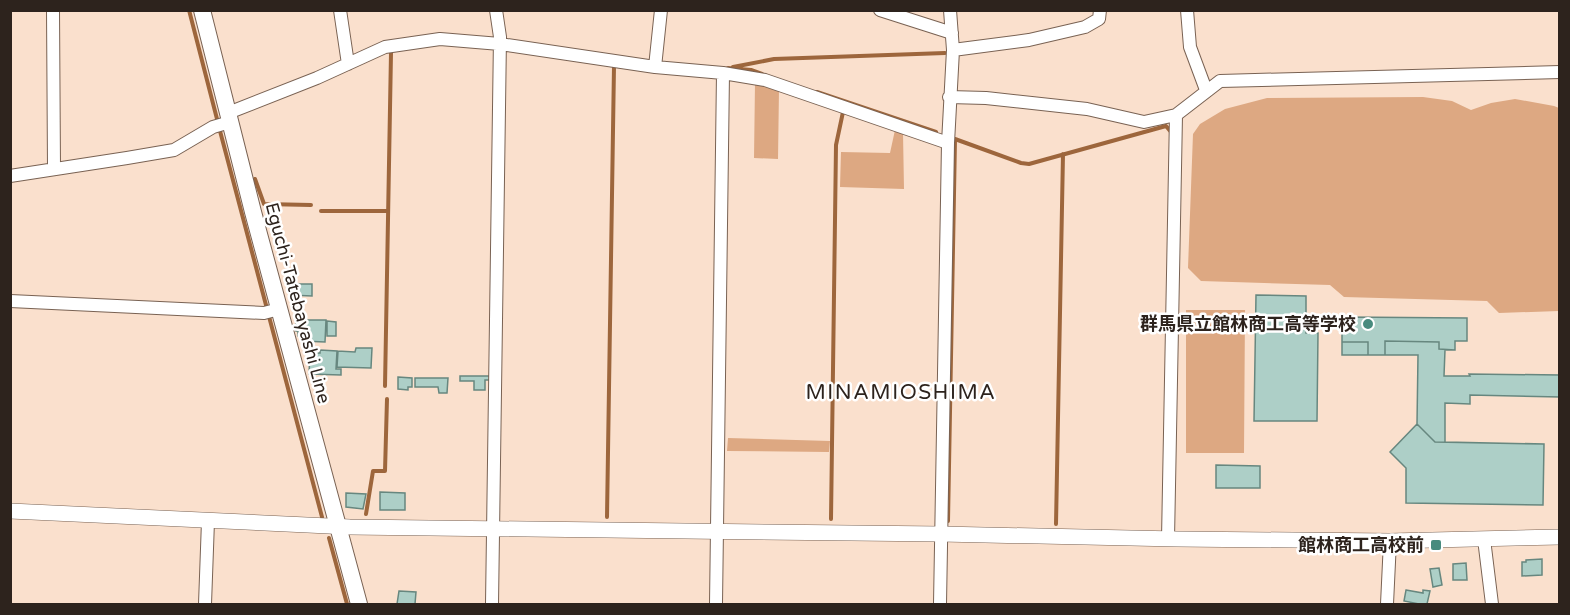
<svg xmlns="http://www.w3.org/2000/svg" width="1570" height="615" font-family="'Varela Round','Noto Sans JP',sans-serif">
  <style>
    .green { fill: #dda882 }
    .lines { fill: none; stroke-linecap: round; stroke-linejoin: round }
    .stream { stroke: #9d663c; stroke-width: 4 }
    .building { fill: #adcfc7; stroke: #67877f; stroke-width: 1.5 }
    .minor-casing { stroke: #796253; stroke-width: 14 }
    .tertiary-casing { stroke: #796253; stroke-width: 16 }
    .secondary-casing { stroke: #796253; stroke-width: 18 }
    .minor { stroke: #fff; stroke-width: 12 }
    .tertiary { stroke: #fff; stroke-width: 15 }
    .secondary { stroke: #fff; stroke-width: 16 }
    .poi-dot { fill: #488b7e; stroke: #fff; stroke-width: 2 }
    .labels { text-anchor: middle; stroke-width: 5; stroke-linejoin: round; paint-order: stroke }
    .street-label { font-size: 18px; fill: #2d231d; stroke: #fff }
    .poi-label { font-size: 18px; font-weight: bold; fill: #2d231d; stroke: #fff; text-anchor: end }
    .quarter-label { font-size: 21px; letter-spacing: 1.5px; fill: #2d231d; stroke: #fff }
  </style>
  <rect width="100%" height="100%" fill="#fae0cd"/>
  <path class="green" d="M 755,83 L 779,89 L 778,159 L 754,158 Z
    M 1423,97 L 1452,101 L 1471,110 L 1491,103 L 1515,99 L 1554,106 L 1559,108 L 1559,311 L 1499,313 L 1487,301 L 1344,297 L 1330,285 L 1201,281 L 1188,268 L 1193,134 L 1200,124 L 1225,109 L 1267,98 Z
    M 895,130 L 903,133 L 904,189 L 840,187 L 841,152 L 890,153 Z
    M 1186,310 L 1245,310 L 1244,453 L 1186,453 Z
    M 728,438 L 830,441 L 829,452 L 727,451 Z"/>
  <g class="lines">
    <path class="stream" d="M 189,10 L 217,119
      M 733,67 L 774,59 L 945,53
      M 728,68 L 751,70 L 762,74
      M 817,92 L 936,132
      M 220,131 L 322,517
      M 255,179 L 264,204 L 311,205
      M 321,211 L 388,211
      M 385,386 L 391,53
      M 366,514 L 373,471 L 385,471 L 387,399
      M 607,517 L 614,66
      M 831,519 L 836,145 L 843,112
      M 948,521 L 955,139 L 1021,163 L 1029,164 L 1166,126 L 1171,132
      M 1056,524 L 1063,154
      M 329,538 L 347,604"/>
  </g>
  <path class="building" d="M 289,284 L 312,284 L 312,296 L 289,295 Z
    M 1256,295 L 1306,296 L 1306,333 L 1318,333 L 1317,421 L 1254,421 Z
    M 1342,317 L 1467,318 L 1467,341 L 1455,341 L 1455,350 L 1445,350 L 1444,376 L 1470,376 L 1469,374 L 1560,375 L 1560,397 L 1470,395 L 1470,404 L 1445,403 L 1445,442 L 1544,444 L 1543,505 L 1406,503 L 1406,468 L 1390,452 L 1417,424 L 1418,355 L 1342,355 Z
    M 1342,317 L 1467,318 L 1467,341 L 1455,341 L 1455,350 L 1439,349 L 1439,342 L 1385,341 L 1385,355 L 1368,355 L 1368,342 L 1342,342 Z
    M 296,320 L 326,320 L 325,342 L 302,341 L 302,337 L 298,336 L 298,331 L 296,331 Z
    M 327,321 L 336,322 L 336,336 L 327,336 Z
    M 356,348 L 372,348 L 371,368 L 337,367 L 338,351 L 355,352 Z
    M 320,350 L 337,351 L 336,369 L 341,369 L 341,375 L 309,374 L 310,353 L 320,353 Z
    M 460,376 L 492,376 L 492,380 L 485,380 L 485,390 L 474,390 L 474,381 L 460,381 Z
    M 398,377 L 412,378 L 412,387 L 408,387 L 408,390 L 398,389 Z
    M 415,378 L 448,378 L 447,393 L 439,393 L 438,387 L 415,387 Z
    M 1417,424 L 1435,442 L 1544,444 L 1543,505 L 1406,503 L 1406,468 L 1390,452 Z
    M 1216,465 L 1260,466 L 1260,488 L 1216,488 Z
    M 380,492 L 405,493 L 405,510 L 380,510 Z
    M 346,493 L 366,494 L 363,509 L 346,507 Z
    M 1542,559 L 1542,575 L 1522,576 L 1522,562 L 1526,562 L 1526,560 Z
    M 1466,563 L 1467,580 L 1453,580 L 1453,564 Z
    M 1439,568 L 1442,585 L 1433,587 L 1430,569 Z
    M 1406,590 L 1423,593 L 1423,590 L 1430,591 L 1427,604 L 1419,604 L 1404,601 Z
    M 399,591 L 416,592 L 415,604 L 397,604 Z"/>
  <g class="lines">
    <g class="minor-casing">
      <path id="minor" d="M 53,10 L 54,168
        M 340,10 L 348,64
        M 880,10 L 952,33
        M 1187,10 L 1190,47 L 1206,90
        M 953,50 L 1029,40 L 1085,27 L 1099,19 L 1100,10
        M 655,67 L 661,10
        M 949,97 L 986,98 L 1087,109 L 1144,122 L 1176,115 L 1220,81 L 1560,72
        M 228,113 L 317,78 L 385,47 L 440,39 L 500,44 L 655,67 L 723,73 L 765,80 L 948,143
        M 10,176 L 127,158 L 174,150 L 213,127 L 230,122
        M 10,301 L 264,313 L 279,309
        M 1168,539 L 1176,115
        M 1484,539 L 1492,604
        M 205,604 L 208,521
        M 492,604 L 500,37 L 496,10
        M 716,604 L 723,73
        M 940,604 L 948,143 L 953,50 L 950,10
        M 1387,604 L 1390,541"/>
    </g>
    <g class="tertiary-casing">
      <path id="tertiary" d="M 10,511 L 350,527 L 941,534 L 1177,539 L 1390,541 L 1560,537"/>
    </g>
    <g class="secondary-casing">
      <path id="secondary" d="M 202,10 L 253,212 L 359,604"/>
    </g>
    <use href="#minor" class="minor"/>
    <use href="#tertiary" class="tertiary"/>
    <use href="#secondary" class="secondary"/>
  </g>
  <g class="poi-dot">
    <circle cx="1368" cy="324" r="6"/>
    <rect x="1430" y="539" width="12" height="12" rx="3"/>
  </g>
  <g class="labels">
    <g class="street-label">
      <text transform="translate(298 303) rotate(75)" y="6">Eguchi-Tatebayashi Line</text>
    </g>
    <g class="poi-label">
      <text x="1356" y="330">群馬県立館林商工高等学校</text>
      <text x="1424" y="551">館林商工高校前</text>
    </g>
    <g class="quarter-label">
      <text x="901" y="399">MINAMIOSHIMA</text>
    </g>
  </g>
  <rect width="1570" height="615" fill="none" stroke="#2d231d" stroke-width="24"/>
</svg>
